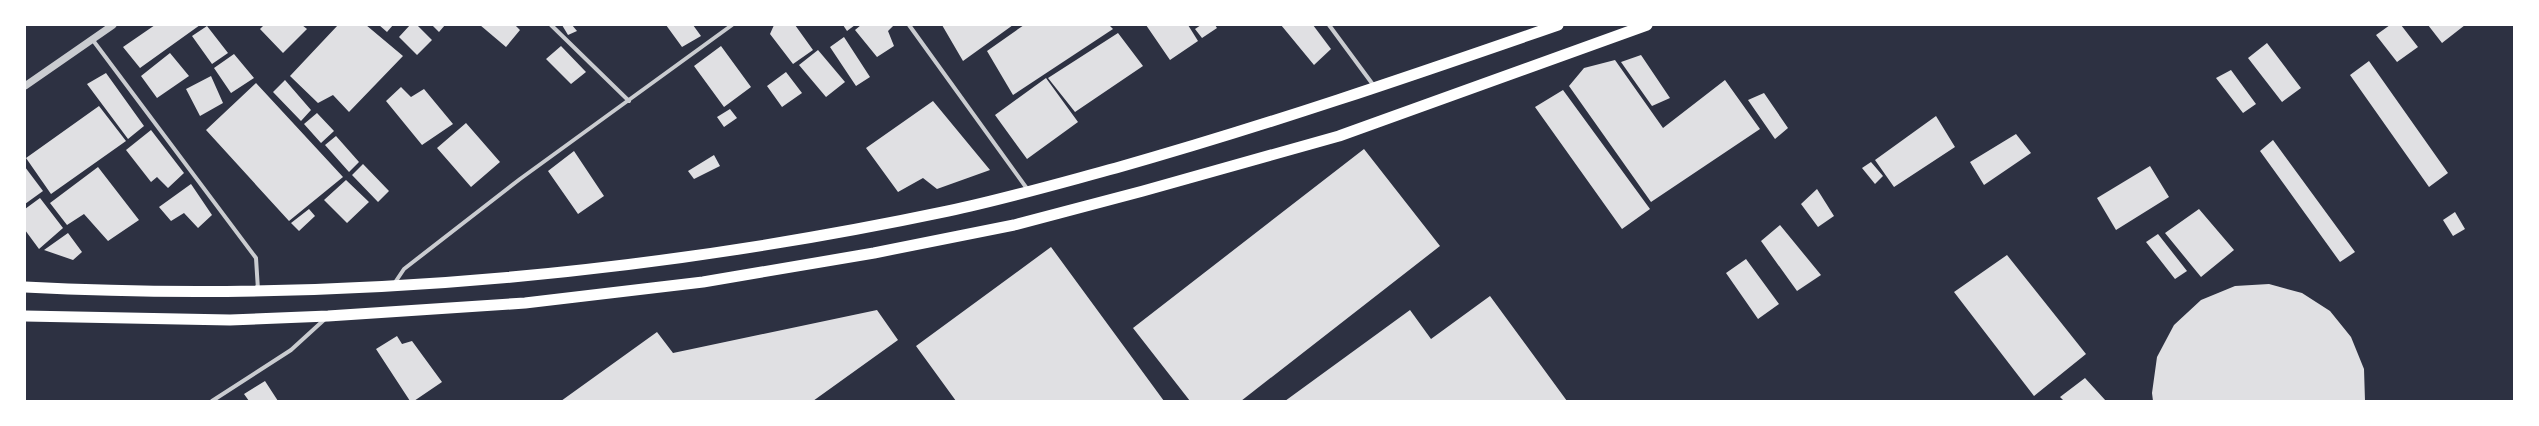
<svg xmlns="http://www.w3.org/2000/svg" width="2539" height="426" font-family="'Alegreya Sans',sans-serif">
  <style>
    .building { fill: #e0e0e3 }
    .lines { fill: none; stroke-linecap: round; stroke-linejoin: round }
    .minor { stroke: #caccd0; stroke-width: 4 }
    .tertiary { stroke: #caccd0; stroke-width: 7 }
    .trunk { stroke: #fff; stroke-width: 11 }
  </style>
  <rect width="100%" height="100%" fill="#2d3142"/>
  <path class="building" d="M 155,25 L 200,25 L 140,68 L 123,47 Z
    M 264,25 L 302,25 L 307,29 L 283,53 L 260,29 Z
    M 338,25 L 366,25 L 403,56 L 349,112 L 333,95 L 318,103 L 290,76 Z
    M 379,25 L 393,25 L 387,32 Z
    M 410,25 L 417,25 L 432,40 L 417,55 L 399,37 Z
    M 432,25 L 445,25 L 439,32 Z
    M 480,25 L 515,25 L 520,30 L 506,47 Z
    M 562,25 L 572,25 L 577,31 L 568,35 Z
    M 666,25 L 693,25 L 701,36 L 682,47 Z
    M 774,25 L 795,25 L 813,50 L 793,64 L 770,34 Z
    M 843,25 L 855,25 L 847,31 Z
    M 861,25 L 894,25 L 888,31 L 894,46 L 877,57 L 855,30 Z
    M 942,25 L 1013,25 L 963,61 Z
    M 1024,25 L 1109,25 L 1113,29 L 1013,95 L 987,51 Z
    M 1146,25 L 1188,25 L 1198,41 L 1170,60 Z
    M 1201,25 L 1215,25 L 1217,28 L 1202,38 L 1195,29 Z
    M 1281,25 L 1313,25 L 1331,49 L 1314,65 Z
    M 2390,25 L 2401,25 L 2418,47 L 2397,62 L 2376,35 Z
    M 2428,25 L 2465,25 L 2442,43 Z
    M 207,26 L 228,53 L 212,64 L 192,36 Z
    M 1118,33 L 1143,66 L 1075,112 L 1048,78 Z
    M 844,37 L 870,77 L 856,86 L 830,47 Z
    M 2267,43 L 2301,88 L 2282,102 L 2248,58 Z
    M 561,46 L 586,72 L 571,84 L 546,59 Z
    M 721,46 L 751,87 L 724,107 L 694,66 Z
    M 818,50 L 845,82 L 826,97 L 799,65 Z
    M 170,53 L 189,76 L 157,98 L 141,76 Z
    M 234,54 L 254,78 L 231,93 L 214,68 Z
    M 1641,55 L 1670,98 L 1652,106 L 1621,62 Z
    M 1615,60 L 1663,128 L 1725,80 L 1760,129 L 1651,202 L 1569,86 L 1584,68 Z
    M 2369,61 L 2448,173 L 2429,187 L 2350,75 Z
    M 2231,70 L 2256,104 L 2243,113 L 2216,78 Z
    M 786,72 L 802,93 L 782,107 L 767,86 Z
    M 106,73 L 144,126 L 128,139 L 87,84 Z
    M 211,76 L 223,103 L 200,116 L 186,89 Z
    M 1046,78 L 1078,122 L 1027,159 L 995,115 Z
    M 285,80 L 311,110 L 301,121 L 273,92 Z
    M 256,83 L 343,177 L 289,221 L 206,130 Z
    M 401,87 L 411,97 L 424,89 L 453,124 L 422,145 L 386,101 Z
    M 1563,90 L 1650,209 L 1622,229 L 1535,107 Z
    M 1764,93 L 1788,128 L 1775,139 L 1748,100 Z
    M 933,101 L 990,170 L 937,189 L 923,178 L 898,192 L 866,148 Z
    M 99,106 L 126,141 L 51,194 L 26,158 Z
    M 730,109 L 737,118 L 724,127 L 717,117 Z
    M 317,113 L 334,131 L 321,143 L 304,124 Z
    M 1936,116 L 1955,147 L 1894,187 L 1875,160 Z
    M 466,123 L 500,162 L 471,187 L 437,148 Z
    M 151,130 L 184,173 L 168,188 L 157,177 L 151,182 L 126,150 Z
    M 2016,134 L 2031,153 L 1984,185 L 1970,162 Z
    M 336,136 L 359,162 L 349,172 L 325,145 Z
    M 2273,140 L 2355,252 L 2340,262 L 2260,151 Z
    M 1364,149 L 1440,246 L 1241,401 L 1190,401 L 1133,328 Z
    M 574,151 L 604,196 L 578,214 L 548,171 Z
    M 714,155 L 720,166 L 694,179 L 688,171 Z
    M 1871,162 L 1883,176 L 1875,184 L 1862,168 Z
    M 363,164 L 389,191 L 378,202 L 352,175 Z
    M 2150,166 L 2169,197 L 2116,230 L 2097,198 Z
    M 25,167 L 43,191 L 25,204 Z
    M 98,167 L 139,220 L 108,241 L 84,214 L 67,225 L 50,203 Z
    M 346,180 L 369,202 L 347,223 L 324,200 Z
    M 191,184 L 212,215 L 198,228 L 184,213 L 171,221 L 159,207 Z
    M 1817,189 L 1834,216 L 1818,227 L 1801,204 Z
    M 40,198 L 63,228 L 39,249 L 25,230 L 25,209 Z
    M 309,209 L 315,216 L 299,231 L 291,223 Z
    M 2199,209 L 2234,250 L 2201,277 L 2165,233 Z
    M 2455,212 L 2465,229 L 2453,236 L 2443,220 Z
    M 1780,225 L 1821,275 L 1797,291 L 1761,241 Z
    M 68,233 L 82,252 L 73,260 L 44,250 Z
    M 2158,234 L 2187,271 L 2175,279 L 2146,242 Z
    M 1051,247 L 1164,401 L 956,401 L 916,346 Z
    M 2007,255 L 2086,354 L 2034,396 L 1954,292 Z
    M 1746,259 L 1779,304 L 1758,319 L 1726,273 Z
    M 2269,284 L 2302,293 L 2330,311 L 2351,337 L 2364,369 L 2365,401 L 2153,401 L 2152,393 L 2157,357 L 2174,325 L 2201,300 L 2235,286 Z
    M 1490,296 L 1567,401 L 1285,401 L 1410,310 L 1431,339 Z
    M 877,310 L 898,340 L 813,401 L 561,401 L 657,332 L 673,353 Z
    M 397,336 L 402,344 L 412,341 L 442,382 L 414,401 L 410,401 L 376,349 Z
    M 2085,378 L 2106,401 L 2064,401 L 2060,397 Z
    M 265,381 L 278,401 L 249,401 L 244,394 Z"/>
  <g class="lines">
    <path class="minor" d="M 551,25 L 629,101
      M 909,25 L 1028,190
      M 1329,25 L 1374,86
      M 92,39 L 256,258 L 258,290
      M 394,284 L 404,269 L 520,179 L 732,25
      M 212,401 L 291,350 L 325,319"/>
    <path class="tertiary" d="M 25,86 L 113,25"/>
    <path class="trunk" d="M 25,287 C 335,303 644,275 948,211 C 1005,199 1060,183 1116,168 C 1265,126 1411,76 1558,25
      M 25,316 L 230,320 L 328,316 L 525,303 L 703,282 L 874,253 L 1014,225 L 1143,191 L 1339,136 L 1647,25"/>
  </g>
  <rect width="2539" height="426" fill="none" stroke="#ffffff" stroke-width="52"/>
</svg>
